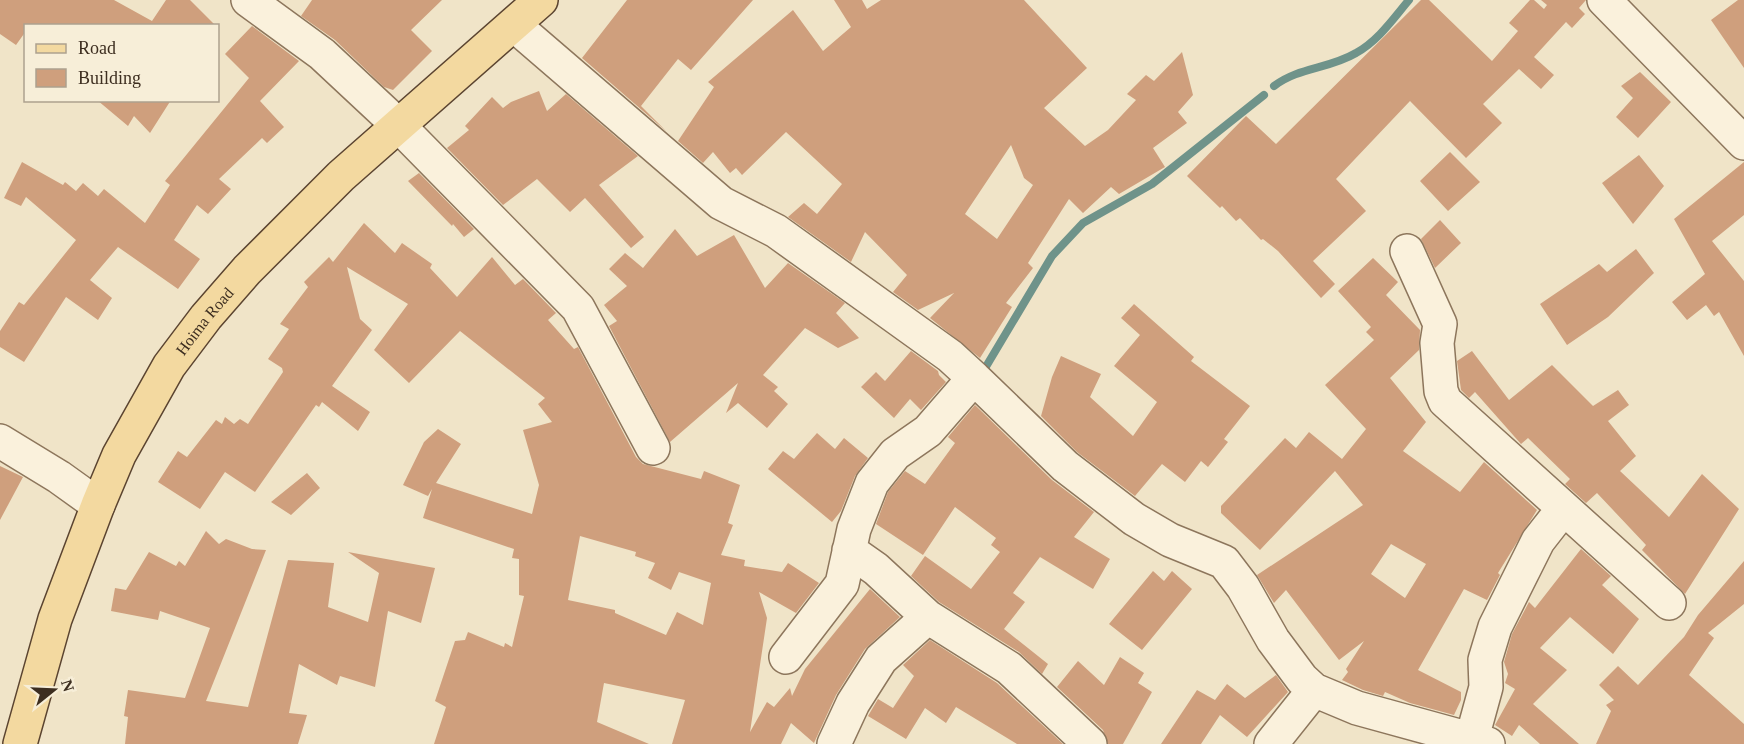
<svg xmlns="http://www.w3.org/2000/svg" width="1744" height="744" font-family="'Times New Roman',serif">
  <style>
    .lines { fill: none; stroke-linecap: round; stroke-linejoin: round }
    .stream { stroke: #6f938a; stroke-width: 8 }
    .building { fill: #cf9f7d; fill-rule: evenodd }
    .minor-casing { stroke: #8d765c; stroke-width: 36 }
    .major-casing { stroke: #5b4430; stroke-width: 36 }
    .minor { stroke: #faf1dc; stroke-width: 33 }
    .major { stroke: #f3d9a0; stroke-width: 33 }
    .labels { text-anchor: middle; stroke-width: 6; stroke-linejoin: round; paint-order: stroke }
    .street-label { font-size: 16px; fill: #3d2e20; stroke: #f7eed8 }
  </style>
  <rect width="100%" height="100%" fill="#f0e4c8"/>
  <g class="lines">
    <path class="stream" d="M 1274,86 C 1299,67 1329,69 1356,53 C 1378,41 1393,19 1409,0
      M 984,370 L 1052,256 L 1083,223 L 1152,184 L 1264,95"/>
  </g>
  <path class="building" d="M 0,0 L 114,0 L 152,21 L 166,0 L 190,0 L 216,26 L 26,26 L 26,31 L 16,45 L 0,34 Z
    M 312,0 L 442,0 L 411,30 L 432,51 L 393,90 L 384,87 L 335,40 L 301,16 Z
    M 627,0 L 753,0 L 691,70 L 678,59 L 641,106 L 666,131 L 582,58 Z
    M 834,0 L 862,0 L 867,9 L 881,0 L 1024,0 L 1087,68 L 1044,108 L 1085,146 L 1108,130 L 1136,100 L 1127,94 L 1146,75 L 1154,81 L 1182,52 L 1193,95 L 1178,112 L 1187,123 L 1153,148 L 1165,167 L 1119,194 L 1111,187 L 1083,213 L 1069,199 L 1028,263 L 1033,268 L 1006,303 L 1012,307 L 980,358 L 930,318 L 954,293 L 918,310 L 893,292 L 907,275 L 865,232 L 851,262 L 788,217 L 804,203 L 817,214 L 842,184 L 786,132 L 742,175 L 736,168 L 730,173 L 713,152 L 703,163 L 678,141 L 714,87 L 708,82 L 793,10 L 823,51 L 851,27 ZM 1011,145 L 1024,178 L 1033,185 L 997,239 L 965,214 Z
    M 1421,0 L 1429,0 L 1492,61 L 1518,31 L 1509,23 L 1530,0 L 1534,0 L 1544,9 L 1547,5 L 1541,0 L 1586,0 L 1579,8 L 1585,14 L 1572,28 L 1566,22 L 1534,57 L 1554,75 L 1541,89 L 1519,69 L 1483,104 L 1502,123 L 1466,158 L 1410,101 L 1336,179 L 1366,211 L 1313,261 L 1335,284 L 1321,298 L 1278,251 L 1263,239 L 1261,240 L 1240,218 L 1236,221 L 1222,206 L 1220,208 L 1187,176 L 1246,116 L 1276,144 Z
    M 1738,0 L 1744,0 L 1744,68 L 1711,20 Z
    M 252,26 L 299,61 L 260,101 L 284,127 L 267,143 L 262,138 L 219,179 L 231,189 L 208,214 L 197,205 L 174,240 L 200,259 L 178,289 L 118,247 L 90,280 L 112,298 L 98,320 L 66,297 L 24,362 L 0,347 L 0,331 L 19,302 L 24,305 L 76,240 L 26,197 L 21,206 L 4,198 L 22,162 L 63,185 L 65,182 L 76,191 L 83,183 L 98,196 L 104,189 L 145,223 L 170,185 L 165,181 L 249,78 L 225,54 Z
    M 1640,72 L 1671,102 L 1638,138 L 1616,117 L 1633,98 L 1621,86 Z
    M 539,91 L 547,111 L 566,94 L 638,156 L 599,185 L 644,237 L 631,248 L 585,198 L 570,212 L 537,179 L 503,205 L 447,148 L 469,130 L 465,126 L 492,97 L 503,108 L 511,102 Z
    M 97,100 L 171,100 L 150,133 L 134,116 L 128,126 Z
    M 1450,152 L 1480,182 L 1448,211 L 1420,181 Z
    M 1639,155 L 1664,186 L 1633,224 L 1602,183 Z
    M 1744,162 L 1744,215 L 1712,241 L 1744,281 L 1744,356 L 1719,312 L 1714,316 L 1706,305 L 1687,320 L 1672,302 L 1705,274 L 1674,219 Z
    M 419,173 L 474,229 L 464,237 L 453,224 L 452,226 L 408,181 Z
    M 1440,220 L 1461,243 L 1435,268 L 1421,239 Z
    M 364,223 L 395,253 L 402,243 L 432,264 L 430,268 L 457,297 L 492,257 L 515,285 L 523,279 L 556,313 L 548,320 L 574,349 L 578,347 L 636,457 L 643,464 L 701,479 L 704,471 L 740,485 L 728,523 L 733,525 L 721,555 L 745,560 L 744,566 L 782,572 L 788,563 L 819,583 L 796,613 L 759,592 L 767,618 L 750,732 L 767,702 L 774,707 L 790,688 L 792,696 L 805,669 L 870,589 L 900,617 L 865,649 L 836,695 L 814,743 L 791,723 L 781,744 L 672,744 L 685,700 L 604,683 L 597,722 L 649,744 L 434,744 L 446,707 L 435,701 L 455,641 L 465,640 L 468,632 L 504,647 L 505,643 L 512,647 L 524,596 L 519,595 L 519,559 L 512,558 L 514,549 L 423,518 L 432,489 L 428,496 L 403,485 L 424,442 L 438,429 L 461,444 L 436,483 L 532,514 L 539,485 L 523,430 L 552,422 L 538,404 L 545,398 L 460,331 L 409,383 L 374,350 L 408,304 L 347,267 L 360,319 L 372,330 L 332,386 L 370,412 L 358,431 L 322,402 L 319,407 L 316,405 L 255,492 L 225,472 L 200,509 L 158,482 L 178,451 L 187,457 L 216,420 L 222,424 L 225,417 L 234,424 L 240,419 L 248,424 L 283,372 L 282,368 L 268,359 L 289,329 L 280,324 L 308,287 L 304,282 L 329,257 L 333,262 ZM 580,536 L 636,552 L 635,556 L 655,563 L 648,578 L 671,590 L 679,572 L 711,583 L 703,625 L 677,612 L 666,635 L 615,613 L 615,610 L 568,600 Z
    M 675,229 L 697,256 L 734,235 L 765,288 L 788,263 L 845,303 L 836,313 L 859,338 L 838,348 L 805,328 L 763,375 L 778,387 L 774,391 L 788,404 L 767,428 L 738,403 L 726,413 L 738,383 L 670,442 L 609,326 L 617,321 L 604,305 L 627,286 L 609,269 L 625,253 L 643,268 Z
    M 1636,249 L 1654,273 L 1608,317 L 1567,345 L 1540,304 L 1599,264 L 1607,272 Z
    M 1373,258 L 1398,282 L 1386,295 L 1420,330 L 1419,350 L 1390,378 L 1426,422 L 1403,451 L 1460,492 L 1484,462 L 1537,510 L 1498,573 L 1500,575 L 1487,600 L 1464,589 L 1418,670 L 1461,692 L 1461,700 L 1454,715 L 1410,703 L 1385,692 L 1383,696 L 1363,690 L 1342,680 L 1348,672 L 1346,669 L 1364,641 L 1339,660 L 1286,590 L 1274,603 L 1257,575 L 1363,505 L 1335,471 L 1260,550 L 1221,513 L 1221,506 L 1285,438 L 1296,448 L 1309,432 L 1342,459 L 1366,429 L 1325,385 L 1374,340 L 1366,332 L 1371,327 L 1338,291 ZM 1391,544 L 1426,564 L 1405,598 L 1371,574 Z
    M 1134,304 L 1194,357 L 1191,361 L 1250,406 L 1224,439 L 1228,442 L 1208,467 L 1201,461 L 1185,482 L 1162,464 L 1135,496 L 1077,452 L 1041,416 L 1052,377 L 1061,356 L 1101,374 L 1090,397 L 1133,436 L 1157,402 L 1114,366 L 1140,335 L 1121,318 Z
    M 911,351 L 938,371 L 939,375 L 946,382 L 921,410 L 910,399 L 894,418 L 861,387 L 876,372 L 885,381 Z
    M 1472,351 L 1509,400 L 1552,365 L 1593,406 L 1618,390 L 1629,405 L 1608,421 L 1636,456 L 1620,471 L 1669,517 L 1702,474 L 1739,509 L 1685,594 L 1642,550 L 1646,545 L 1597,493 L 1586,503 L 1565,484 L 1570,479 L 1528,438 L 1521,444 L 1475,392 L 1469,398 L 1461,390 L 1457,361 Z
    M 975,405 L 1052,480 L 1094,512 L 1074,537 L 1110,559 L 1093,589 L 1040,557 L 1013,593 L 1025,602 L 1004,629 L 1048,664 L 1042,674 L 1019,652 L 939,602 L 911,576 L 925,556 L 971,589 L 1000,552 L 991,545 L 996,538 L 955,507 L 923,555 L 876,524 L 888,492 L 905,471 L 925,484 L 955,443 L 948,437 Z
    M 817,433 L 835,449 L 844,438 L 868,458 L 855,476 L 841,511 L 832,522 L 768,469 L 783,451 L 794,459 Z
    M 0,466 L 23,477 L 0,520 Z
    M 307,473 L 320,488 L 291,515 L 271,502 Z
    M 206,531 L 219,544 L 226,539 L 252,549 L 266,550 L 206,701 L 248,707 L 288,560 L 334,563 L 328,607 L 368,622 L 379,573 L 348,552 L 435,568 L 421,623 L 388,611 L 375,687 L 340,676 L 337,685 L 299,664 L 289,713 L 307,715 L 298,744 L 125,744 L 128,717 L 124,716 L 128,690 L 185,698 L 210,628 L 160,611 L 158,620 L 111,611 L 115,588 L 126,590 L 149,552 L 176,566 L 179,561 L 185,566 Z
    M 1581,549 L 1611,576 L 1602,585 L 1639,619 L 1613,654 L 1570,617 L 1540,648 L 1567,670 L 1533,704 L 1579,744 L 1540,744 L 1519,725 L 1512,736 L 1495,725 L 1515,689 L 1505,683 L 1508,674 L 1504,662 L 1512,634 L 1529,602 L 1535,608 Z
    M 1744,561 L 1744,604 L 1708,633 L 1714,638 L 1689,675 L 1744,724 L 1744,744 L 1596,744 L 1611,711 L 1606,705 L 1614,700 L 1599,685 L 1618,666 L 1638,685 L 1684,637 L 1698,615 Z
    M 1153,571 L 1164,581 L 1172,571 L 1192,589 L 1142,650 L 1109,624 Z
    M 930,640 L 997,683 L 1063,744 L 1017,744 L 956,707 L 946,723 L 925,708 L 906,739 L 868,716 L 878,699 L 893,708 L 914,676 L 903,665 Z
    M 1120,657 L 1144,673 L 1138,683 L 1152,692 L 1123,744 L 1108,744 L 1103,730 L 1057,687 L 1078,661 L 1104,685 Z
    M 1276,675 L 1288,692 L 1247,737 L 1220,715 L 1201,744 L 1161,744 L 1197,690 L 1215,700 L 1227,684 L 1245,698 Z"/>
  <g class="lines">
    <g class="minor-casing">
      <path id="minor" d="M 248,0 L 322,54 L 397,124 L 578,308 L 653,448
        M 1604,0 L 1744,143
        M 514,25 L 721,203 L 776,231 L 950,356 L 974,378 L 928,431 L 895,454 L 872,483 L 854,529 L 842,584 L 786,657
        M 1407,251 L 1440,324 L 1437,343 L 1441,391 L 1445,401 L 1669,603
        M 974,378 L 1065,466 L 1134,519 L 1170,540 L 1224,562 L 1243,587 L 1273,640 L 1302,679 L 1314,690 L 1357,708 L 1488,744
        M 0,441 L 59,477 L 98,505
        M 849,550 L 876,569 L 928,617 L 1009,668 L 1090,744
        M 1472,738 L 1486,687 L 1485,660 L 1495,627 L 1538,541 L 1563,509
        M 834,744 L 853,703 L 881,659 L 928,617
        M 1271,744 L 1314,690"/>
    </g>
    <g class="major-casing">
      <g id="major">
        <path id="s1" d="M 20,744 L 55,619 L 98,505 L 119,455 L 169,366 L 206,317 L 247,270 L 341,176 L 541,0"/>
      </g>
    </g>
    <use href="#minor" class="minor"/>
    <use href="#major" class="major"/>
  </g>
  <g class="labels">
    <g class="street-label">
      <text dy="6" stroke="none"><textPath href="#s1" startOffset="465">Hoima Road</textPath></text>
    </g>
  </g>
  <rect x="24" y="24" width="195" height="78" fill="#f7eed8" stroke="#ada18e" stroke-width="1.5"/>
  <rect x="36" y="44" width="30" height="9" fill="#f3d9a0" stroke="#ada18e" stroke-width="1.5"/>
  <text x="78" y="54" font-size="18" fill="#3d2e20">Road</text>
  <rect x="36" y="69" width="30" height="18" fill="#cf9f7d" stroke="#ada18e" stroke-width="1.5"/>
  <text x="78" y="84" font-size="18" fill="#3d2e20">Building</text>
  <g transform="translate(54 690) rotate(72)" stroke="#f7eed8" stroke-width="4.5" paint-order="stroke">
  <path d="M0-4.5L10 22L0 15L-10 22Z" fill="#3d2e20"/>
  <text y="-9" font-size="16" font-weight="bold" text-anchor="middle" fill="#3d2e20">N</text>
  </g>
</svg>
